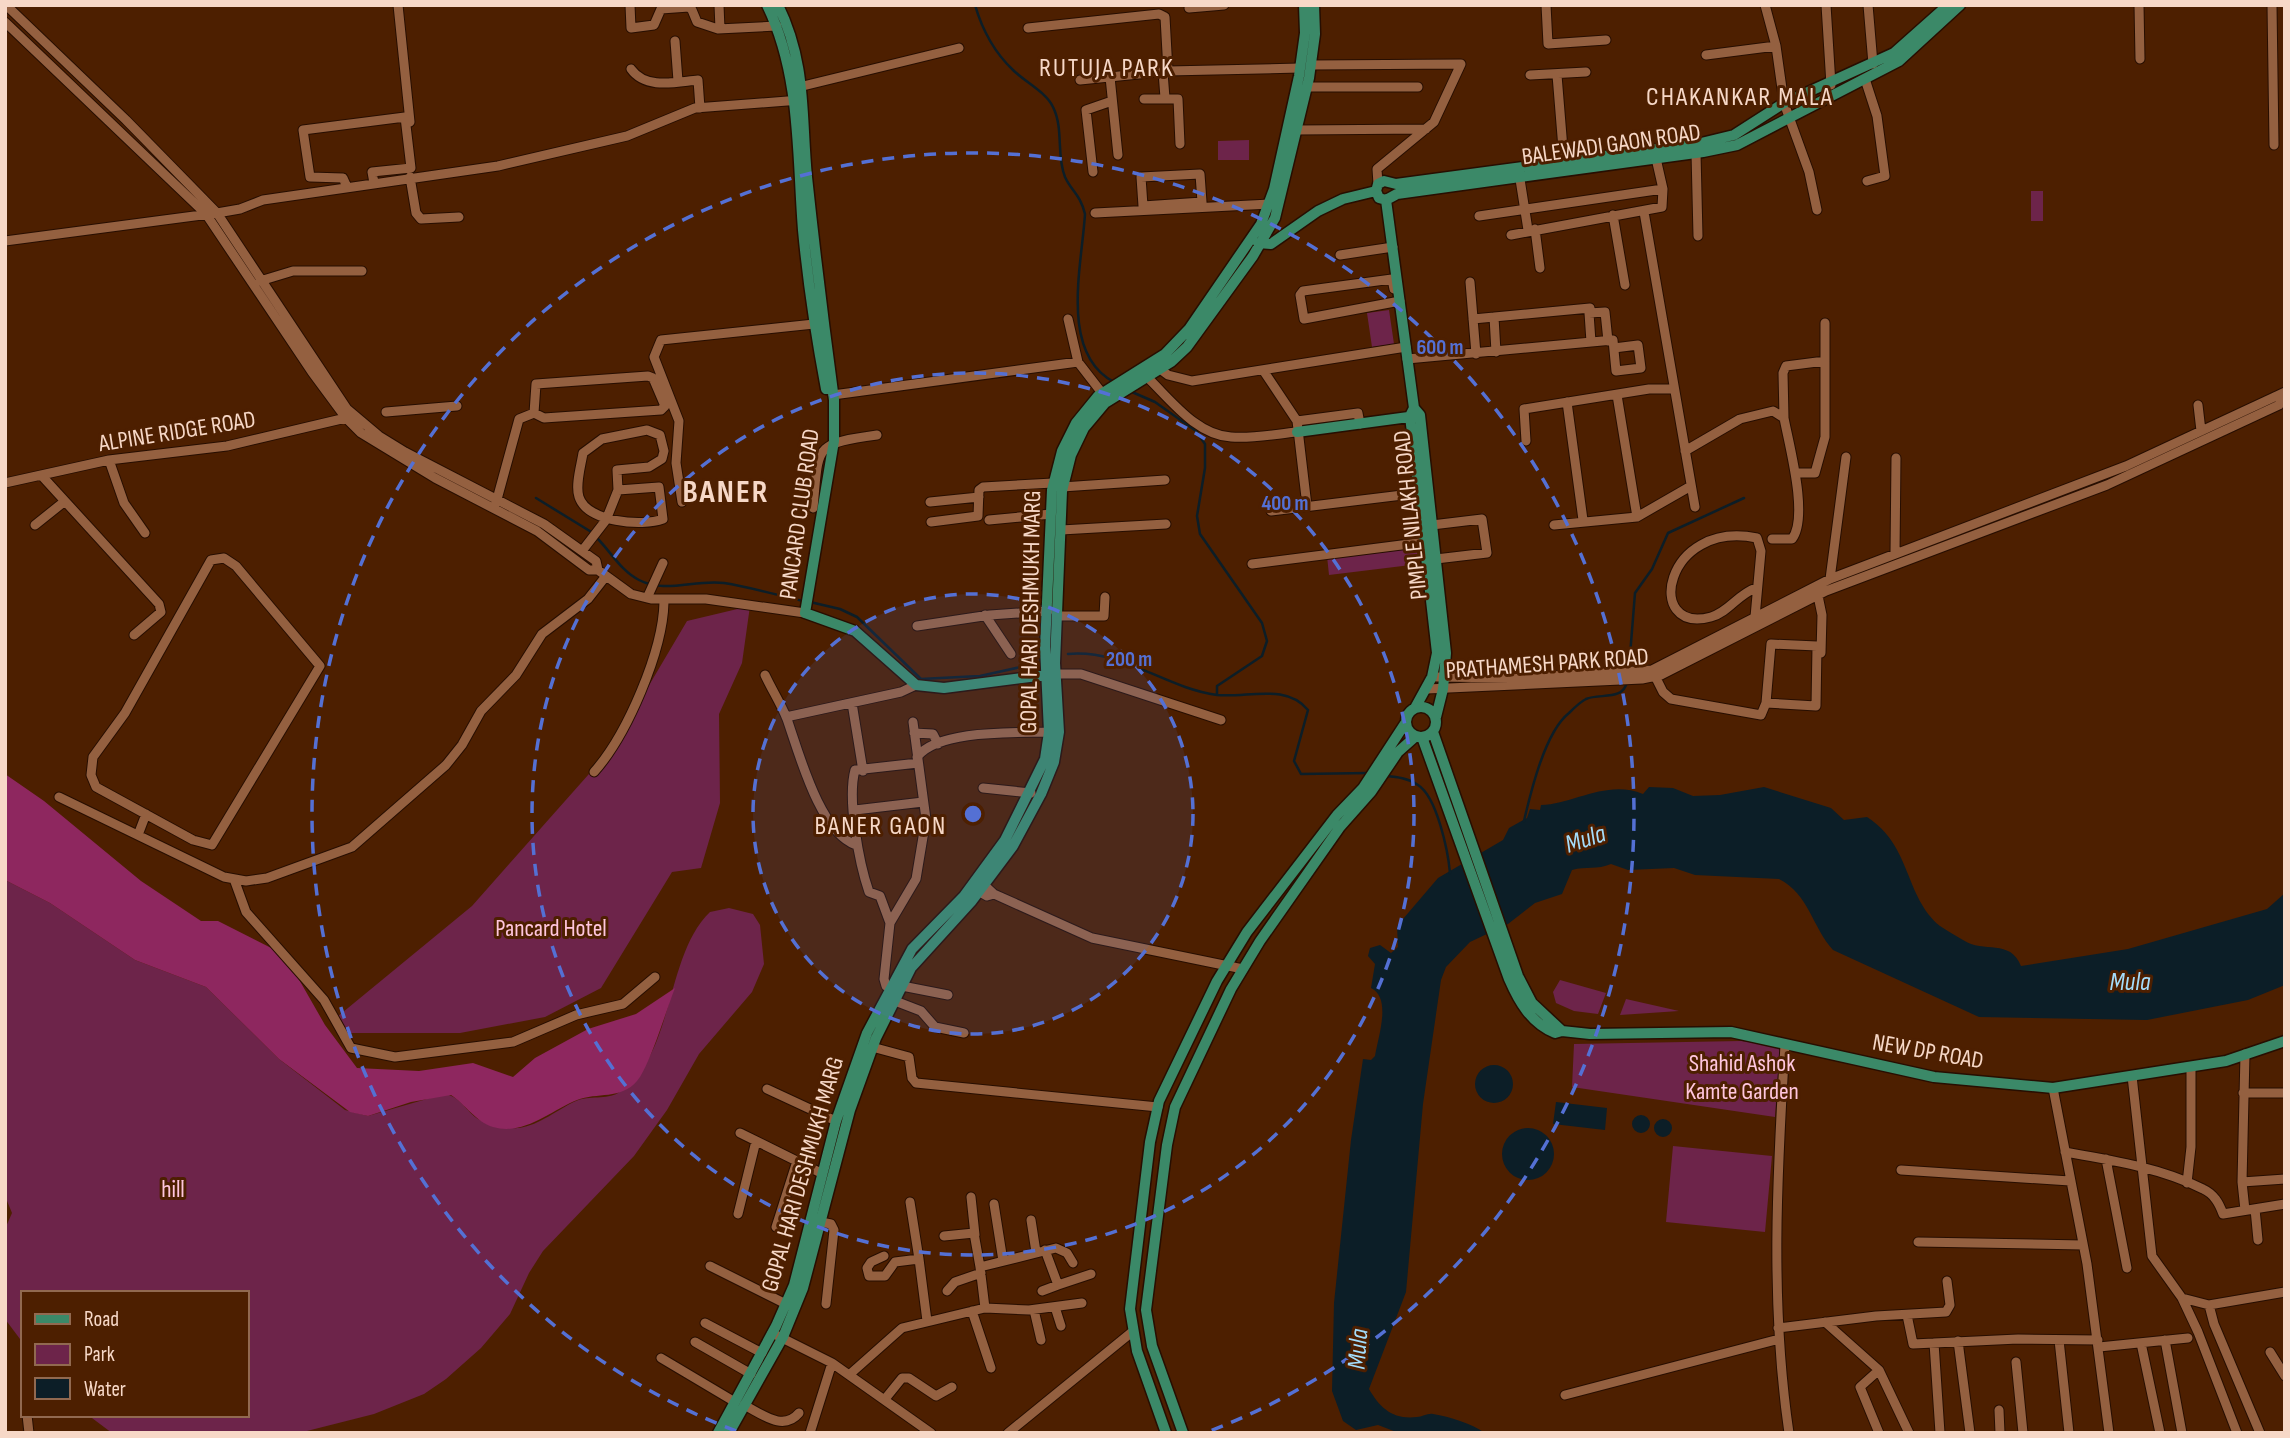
<svg xmlns="http://www.w3.org/2000/svg" width="2290" height="1438" font-family="'Sofia Sans Condensed',sans-serif">
  <style>
    .green { fill: #6d244a }
    .forest { fill: #8e275f }
    .water { fill: #0c1e27 }
    .lines { fill: none; stroke-linecap: round; stroke-linejoin: round }
    .stream { stroke: #0c1e27; stroke-width: 2.5 }
    .minor-casing { stroke: #270e01; stroke-width: 11 }
    .major-casing { stroke: #270e01; stroke-width: 13 }
    .minor { stroke: #946040; stroke-width: 9 }
    .major { stroke: #3b8968; stroke-width: 10 }
    .ring { fill: none; stroke: #5470d4; stroke-width: 3.5; stroke-dasharray: 12 9 }
    .labels { text-anchor: middle; stroke-width: 6; stroke-linejoin: round; paint-order: stroke }
    .street-label { font-size: 24px; fill: #f7d8c7; stroke: #4d1f00 }
    .park-label { font-size: 24px; fill: #ffc6de; stroke: #4d1f00 }
    .neighbourhood-label { font-size: 26px; letter-spacing: 2px; fill: #f7d8c7; stroke: #4d1f00 }
    .water-label { font-size: 26px; font-style: italic; fill: #a4ddfb; stroke: #4d1f00 }
    .district-label { font-size: 32px; font-weight: bold; letter-spacing: 2px; fill: #f7d8c7; stroke: #4d1f00 }
    .centre { fill: #5470d4; stroke: #4d1f00; stroke-width: 3.5 }
    .ring-label { font-size: 21px; text-anchor: middle; font-weight: bold; fill: #5470d4; stroke: #4d1f00; stroke-width: 6; stroke-linejoin: round; paint-order: stroke }
  </style>
  <rect width="100%" height="100%" fill="#4d1f00"/>
  <path class="green" d="M 1249,140 L 1249,160 L 1218,160 L 1218,141 Z
    M 2031,191 L 2043,191 L 2043,221 L 2031,221 Z
    M 1389,310 L 1394,344 L 1372,347 L 1367,313 Z
    M 1416,545 L 1419,564 L 1329,575 L 1327,556 Z
    M 750,606 L 742,663 L 719,714 L 720,803 L 701,868 L 672,872 L 601,988 L 545,1017 L 460,1033 L 350,1033 L 337,1017 L 472,906 L 612,748 L 687,621 Z
    M 5,880 L 50,903 L 135,960 L 206,987 L 279,1059 L 345,1110 L 368,1116 L 444,1094 C 462,1096 467,1115 482,1121 C 490,1125 510,1129 519,1128 C 540,1125 558,1109 576,1101 C 589,1095 607,1100 618,1093 C 675,1058 664,956 710,912 L 729,908 L 753,914 L 760,925 L 764,964 L 752,992 L 699,1054 L 667,1110 L 634,1156 L 543,1251 L 529,1273 L 510,1314 L 481,1348 L 446,1379 L 424,1394 L 374,1414 L 299,1433 L 112,1433 L 88,1415 L 247,1415 L 247,1293 L 23,1293 L 23,1343 L 5,1319 L 5,1229 L 12,1213 L 5,1196 Z
    M 1560,980 L 1606,993 L 1598,1014 L 1574,1011 L 1556,1003 L 1553,992 Z
    M 1626,999 L 1679,1011 L 1620,1015 Z
    M 1741,1041 L 1780,1046 L 1775,1117 L 1572,1087 L 1574,1044 Z
    M 1673,1146 L 1772,1156 L 1765,1232 L 1666,1222 Z"/>
  <path class="forest" d="M 5,774 L 44,801 L 141,881 L 201,921 L 218,921 L 285,955 L 325,1025 L 357,1068 L 419,1071 L 473,1063 L 513,1077 L 535,1058 L 588,1029 L 636,1014 L 675,988 C 667,1008 649,1068 637,1081 C 621,1100 597,1092 577,1100 C 550,1111 524,1136 493,1127 C 476,1122 465,1104 451,1095 L 411,1102 L 368,1116 L 350,1112 L 279,1059 L 206,987 L 135,960 L 50,903 L 5,880 Z"/>
  <path class="water" d="M 1649,787 L 1673,788 L 1693,796 L 1720,795 L 1764,787 L 1831,808 L 1844,820 L 1867,817 C 1912,846 1904,896 1940,926 C 1947,931 1955,935 1963,940 C 1984,954 2010,938 2021,966 L 2128,949 L 2267,909 L 2285,893 L 2285,985 L 2248,1000 L 2147,1020 L 1979,1017 L 1833,950 C 1812,927 1809,894 1779,879 L 1695,875 L 1674,868 L 1628,870 L 1611,864 C 1597,870 1586,866 1572,870 L 1562,894 L 1535,903 L 1508,924 L 1470,942 L 1446,967 L 1441,980 L 1423,1104 L 1406,1292 L 1369,1389 C 1380,1408 1393,1420 1417,1417 C 1422,1417 1428,1413 1433,1414 C 1450,1417 1471,1423 1485,1433 L 1399,1433 L 1378,1425 L 1356,1430 L 1343,1421 L 1332,1391 L 1334,1303 L 1351,1140 L 1363,1059 L 1371,1060 L 1375,1056 C 1378,1037 1392,998 1371,988 L 1375,964 L 1368,956 L 1370,948 L 1380,945 L 1391,953 L 1398,947 L 1397,926 L 1438,878 L 1503,840 L 1509,828 L 1527,818 L 1530,809 L 1540,810 L 1541,805 C 1574,804 1607,779 1643,794 Z
    M1475 1084a19 19 0 1 1 38 0a19 19 0 1 1-38 0Z
    M 1556,1102 L 1607,1108 L 1605,1130 L 1553,1124 Z
    M1632 1124a9 9 0 1 1 18 0a9 9 0 1 1-18 0Z
    M1654 1128a9 9 0 1 1 18 0a9 9 0 1 1-18 0Z
    M1502 1154a26 26 0 1 1 52 0a26 26 0 1 1-52 0Z"/>
  <g class="lines">
    <path class="stream" d="M 975,5 C 982,29 995,53 1013,70 C 1025,82 1046,92 1053,107 C 1064,129 1056,155 1065,177 C 1072,192 1080,194 1085,214 C 1082,265 1059,353 1114,382
      M 1132,392 L 1155,402 L 1196,431 L 1205,444 L 1205,468 L 1197,516 L 1200,534 L 1262,623 L 1267,641 L 1262,656 L 1217,686 L 1217,695
      M 536,498 L 593,533
      M 597,538 C 611,552 621,571 639,580 C 666,594 695,579 724,583 C 750,587 777,595 803,601
      M 810,602 L 840,609 L 857,617 L 921,679 L 980,676 L 1030,665
      M 1068,654 C 1123,649 1165,688 1217,695 C 1248,698 1286,683 1308,710 L 1294,761 L 1301,774 L 1369,773
      M 1629,668 L 1635,593 L 1652,569 L 1668,533 L 1744,498
      M 1386,776 C 1397,777 1408,778 1418,785 C 1437,797 1448,851 1450,873
      M 1524,821 C 1531,791 1545,732 1569,713 C 1574,708 1580,702 1586,699 C 1600,693 1623,701 1627,682"/>
    <g class="minor-casing">
      <path id="minor" d="M 6,5 L 126,120 L 217,213 L 347,409 L 379,436 L 405,452 L 544,524 L 596,561 L 598,570
        M 398,5 L 410,122
        M 630,5 L 631,28 L 654,25 L 661,9 L 689,7 L 692,10 L 697,22 L 718,29 L 777,26
        M 719,5 L 720,29
        M 1546,5 L 1548,44 L 1606,40
        M 1765,5 L 1776,46 L 1784,103 L 1809,172 L 1817,210
        M 1826,5 L 1831,85
        M 1868,5 L 1873,64
        M 2139,5 L 2140,59
        M 2272,5 L 2274,145
        M 1189,8 L 1224,5
        M 5,22 L 206,214 L 312,372 L 346,418 L 361,433 L 435,478 L 537,531 L 589,570 L 598,570 L 631,594 L 651,599 L 706,599 L 805,613
        M 1028,28 L 1159,14 L 1165,17 L 1168,71
        M 675,41 L 678,81
        M 1706,55 L 1776,46
        M 1311,65 L 1461,64 L 1434,122 L 1377,169 L 1378,184
        M 631,69 C 646,90 676,82 698,80 L 700,108
        M 1163,72 L 1165,98
        M 1530,75 L 1586,72
        M 1557,75 L 1564,161
        M 1110,77 L 1118,155
        M 1865,79 L 1877,116 L 1885,176 L 1867,181
        M 1080,80 L 1168,71 L 1300,68
        M 803,86 L 959,48
        M 1307,87 L 1418,87
        M 1144,99 L 1178,99 L 1180,144
        M 1297,130 L 1426,129
        M 1696,153 L 1698,236
        M 1093,172 L 1086,110 L 1112,101
        M 1519,173 L 1528,230
        M 1200,174 L 1202,202 L 1143,206 L 1141,177 Z
        M 410,177 L 416,213 L 421,219 L 459,217
        M 347,187 L 343,178 L 310,177 L 303,130 L 405,117 L 411,168 L 372,172 L 374,183
        M 1644,212 L 1695,507
        M 1095,213 L 1270,204
        M 1613,215 L 1625,285
        M 1479,216 L 1663,189
        M 1535,229 L 1540,268
        M 1511,235 L 1662,207 L 1663,189 L 1655,154
        M 5,241 L 217,213 L 240,209 L 263,200 L 498,166 L 627,136 L 695,108 L 800,100
        M 1340,255 L 1393,247
        M 260,281 L 293,271 L 362,271
        M 1470,282 L 1476,354
        M 1394,289 L 1392,279 L 1303,291 L 1300,295 L 1304,319 L 1400,301
        M 1494,317 L 1496,352
        M 1068,319 L 1078,362
        M 1473,319 L 1590,308
        M 1591,342 L 1589,313 L 1605,312 L 1608,341
        M 1407,359 L 1613,340 L 1616,371 L 1641,368 L 1638,345 L 1614,348
        M 1160,369 L 1168,375 L 1192,381 L 1406,347
        M 1263,370 L 1297,421 L 1307,506
        M 1147,377 C 1170,399 1196,435 1231,437 C 1252,439 1276,434 1297,432
        M 833,395 L 1078,362 L 1102,393
        M 1617,395 L 1637,517
        M 1567,402 L 1583,520
        M 2198,405 L 2201,431
        M 386,412 L 457,406
        M 1784,418 L 1783,373 L 1786,366 L 1825,361
        M 1297,421 L 1358,413 L 1360,424
        M 647,430 L 660,435 L 664,451 L 662,459 L 649,467 L 617,470 L 618,490 L 659,487 L 663,519 C 642,527 587,522 579,497 C 575,485 581,466 583,453 L 602,439 Z
        M 1526,441 L 1524,409 L 1649,389 L 1674,389
        M 1685,451 L 1740,419 L 1773,411 L 1784,418 C 1789,445 1809,517 1792,539 L 1772,539
        M 109,460 L 124,503 L 145,533
        M 1795,473 L 1815,473 L 1825,437 L 1825,323
        M 42,476 L 159,604 L 161,612 L 134,635
        M 5,483 L 109,460 L 227,446 L 350,417
        M 1062,487 L 1165,480
        M 682,502 L 676,463 L 679,421 L 654,357 L 661,340 L 814,324
        M 930,502 L 979,497
        M 496,503 L 519,419 L 534,413 L 544,418 L 661,410 L 665,406 L 653,378 L 648,376 L 536,384 L 534,413
        M 813,508 C 819,446 812,444 877,435
        M 1271,511 L 1419,493
        M 989,520 L 1051,514
        M 931,522 L 978,516 L 979,490 L 983,487 L 1053,483
        M 35,525 L 65,501
        M 1432,525 L 1482,519 L 1487,553 L 1436,559
        M 1554,525 L 1637,517 L 1691,486
        M 1061,530 L 1166,524
        M 582,551 L 606,520 L 618,490
        M 1895,554 L 1896,458
        M 224,558 L 236,566 L 320,666 L 212,845 L 193,840 L 96,787 L 91,775 L 93,757 L 125,713 L 211,560 Z
        M 1252,564 L 1425,542
        M 1830,579 L 1846,457
        M 1817,591 L 1822,615 L 1821,653
        M 647,598 L 663,563
        M 985,615 L 1011,654
        M 1057,616 L 1104,616 L 1105,597
        M 1755,617 L 1761,551 L 1757,538 C 1664,519 1643,635 1711,617 C 1729,612 1738,594 1756,588
        M 917,626 L 990,615 L 1048,611
        M 1653,672 L 1663,692 L 1671,699 L 1761,715 L 1766,703 L 1771,644 L 1817,646 L 1816,706 L 1766,703
        M 1056,674 L 1081,674 L 1221,720
        M 765,675 C 772,690 781,704 787,719 C 799,753 820,833 856,845
        M 1437,677 L 1510,678 L 1652,670 L 1830,579 L 2126,466 L 2285,392
        M 1427,689 L 1642,679 L 1661,675 L 1826,591 L 2107,485 L 2279,405 L 2285,394
        M 852,703 L 863,771
        M 786,717 L 901,692 L 916,685
        M 914,733 L 933,734 L 938,744
        M 917,757 C 938,729 1017,733 1049,732
        M 594,772 C 627,735 663,651 664,602
        M 983,788 L 1031,793
        M 59,797 L 224,877 L 246,881 L 267,878 L 352,847 L 446,765 L 462,745 L 481,711 L 516,675 L 542,634 L 588,599 L 606,576
        M 855,810 L 923,802
        M 138,835 L 146,814
        M 234,879 L 246,912 L 324,1000 L 351,1048 L 395,1057 L 513,1042 L 576,1015 L 623,1004 L 655,977
        M 973,888 L 987,896 L 994,894 L 981,882
        M 994,894 L 1092,938 L 1243,969
        M 890,923 L 916,879 L 926,819 L 913,722
        M 902,986 L 948,995
        M 894,990 L 886,986 L 884,979 L 890,923 L 880,896 L 869,892 C 859,863 847,799 855,770 L 918,763
        M 895,1001 L 921,1011 L 935,1027 L 964,1033
        M 1785,1045 C 1777,1174 1770,1304 1789,1433
        M 872,1047 L 909,1057 L 912,1078 L 916,1083 L 1158,1107
        M 2132,1076 L 2152,1256 L 2182,1298 L 2209,1305 L 2285,1292
        M 2053,1088 L 2087,1264 L 2109,1433
        M 767,1089 L 836,1121
        M 2243,1093 L 2285,1093
        M 740,1133 L 821,1173
        M 2065,1152 C 2111,1160 2161,1168 2203,1189 C 2214,1194 2219,1203 2223,1214 L 2285,1204
        M 2106,1159 L 2127,1268
        M 1901,1170 L 2070,1181
        M 2242,1182 L 2285,1179
        M 2187,1183 L 2191,1147 L 2191,1068
        M 971,1197 L 975,1235
        M 910,1202 L 919,1259
        M 994,1204 L 1003,1261
        M 2255,1209 L 2258,1240
        M 2245,1210 L 2242,1182 L 2245,1054
        M 738,1214 L 756,1141
        M 1031,1220 L 1036,1252
        M 821,1222 L 831,1224 L 834,1230 L 826,1304
        M 776,1227 L 797,1161
        M 944,1236 L 974,1233 L 980,1267
        M 1918,1242 L 2083,1245
        M 1045,1250 L 1058,1285 L 1091,1274
        M 884,1256 L 871,1262 L 867,1268 L 869,1276 L 885,1276 L 895,1262 L 919,1259 L 927,1321
        M 710,1266 L 790,1306
        M 947,1291 L 955,1282 L 981,1273
        M 1042,1291 L 1058,1285
        M 2182,1298 L 2198,1332 L 2237,1433
        M 2209,1305 L 2214,1324 L 2260,1433
        M 1055,1307 L 1061,1326
        M 985,1308 L 980,1267 L 1056,1248 L 1067,1253 L 1073,1263
        M 1034,1310 L 1041,1340
        M 972,1311 L 991,1368
        M 1907,1315 L 1913,1344 L 2018,1339 L 2098,1340
        M 1825,1322 L 1879,1370 L 1909,1433
        M 705,1323 L 762,1353
        M 1778,1328 L 1876,1316 L 1946,1312 L 1950,1305 L 1947,1281
        M 772,1333 L 832,1363 L 931,1433
        M 2059,1340 L 2069,1433
        M 2165,1340 L 2182,1433
        M 1958,1341 L 1970,1433
        M 695,1342 L 751,1374
        M 1934,1343 L 1940,1433
        M 2141,1343 L 2160,1433
        M 2099,1347 L 2188,1338
        M 2270,1352 L 2285,1376
        M 661,1358 L 735,1402
        M 2016,1362 L 2023,1433
        M 849,1375 L 902,1328 L 985,1308 L 1029,1310 L 1082,1303
        M 1565,1395 L 1779,1339
        M 885,1399 L 902,1378 L 909,1378 L 936,1396 L 952,1387
        M 744,1405 C 762,1414 783,1432 799,1413
        M 1999,1410 L 2000,1433
        M 27,1415 L 29,1433
        M 810,1433 L 832,1363
        M 1008,1433 L 1132,1332
        M 1879,1433 L 1860,1387 L 1879,1370"/>
    </g>
    <g class="major-casing">
      <path id="major" d="M 767,5 C 801,75 797,154 803,230 C 808,284 816,336 826,389
        M 778,5 C 807,64 801,115 807,177 C 815,252 824,326 834,400 L 834,441 L 805,613 L 855,631 L 916,685 L 944,688 L 1046,675
        M 1376,191 L 1379,198 L 1386,200 L 1397,194 L 1703,152 L 1737,145 L 1899,61 L 1960,5
        M 1376,191 L 1378,184 L 1384,181 L 1396,184 L 1701,143 L 1734,135 L 1784,103 L 1894,53 L 1948,5
        M 1386,200 L 1414,408
        M 1258,243 L 1271,244 L 1318,211 L 1343,199 L 1376,191
        M 1414,408 L 1420,415 L 1446,653 L 1443,689 L 1436,717
        M 1414,408 L 1410,416 L 1437,653 L 1432,677 L 1415,708
        M 1297,432 L 1416,416
        M1406 722a15 15 0 1 1 30 0a15 15 0 1 1-30 0Z
        M 1433,732 L 1518,976 L 1532,1003 L 1562,1031
        M 1422,737 L 1509,979 C 1519,1002 1531,1023 1555,1033 L 1562,1031 L 1590,1034 L 1731,1032 L 1934,1077 L 2053,1088 L 2226,1061 L 2285,1041
        M 718,1433 L 776,1326 L 794,1285 L 836,1121 L 867,1033 L 912,949 L 964,896 L 1005,840 L 1045,759 L 1049,732 L 1045,647 L 1052,490 L 1062,451 L 1076,423 L 1098,396 L 1165,354 L 1189,329 L 1261,224 L 1274,189 L 1299,76 L 1305,33 L 1304,5
        M 729,1433 L 783,1337 L 803,1288 L 850,1110 L 876,1038 L 911,968 L 971,902 L 1013,846 L 1041,794 L 1054,762 L 1059,732 L 1055,663 L 1062,491 L 1071,455 L 1084,428 L 1105,403 L 1171,362 L 1187,347 L 1253,256 L 1275,218 L 1309,78 L 1315,34 L 1314,5
        M 1166,1433 L 1137,1351 L 1130,1309 L 1150,1142 L 1159,1101 L 1217,981 L 1247,932 L 1337,815 L 1363,788 L 1406,722
        M 1183,1433 L 1152,1346 L 1146,1310 L 1167,1145 L 1175,1107 L 1231,989 L 1260,941 L 1340,827 L 1371,792 L 1398,752 L 1416,736"/>
    </g>
    <use href="#minor" class="minor"/>
    <use href="#major" class="major"/>
  </g>
  <circle cx="973" cy="814" r="220" fill="#5470d4" fill-opacity=".12"/>
  <g class="ring">
    <circle cx="973" cy="814" r="220"/>
    <circle cx="973" cy="814" r="441"/>
    <path d="M736 1431A661 661 0 1 1 1210 1431"/>
  </g>
  <g class="labels">
    <g class="street-label">
      <text transform="translate(1611 144) rotate(-8)" y="8">BALEWADI GAON ROAD</text>
      <text transform="translate(177 431) rotate(-9)" y="8">ALPINE RIDGE ROAD</text>
      <text transform="translate(799 514) rotate(-82)" y="8">PANCARD CLUB ROAD</text>
      <text transform="translate(1410 515) rotate(-96)" y="8">PIMPLE NILAKH ROAD</text>
      <text transform="translate(1030 612) rotate(-89)" y="8">GOPAL HARI DESHMUKH MARG</text>
      <text transform="translate(1547 663) rotate(-4)" y="8">PRATHAMESH PARK ROAD</text>
      <text transform="translate(1928 1051) rotate(10)" y="8">NEW DP ROAD</text>
      <text transform="translate(802 1174) rotate(-74)" y="8">GOPAL HARI DESHMUKH MARG</text>
    </g>
    <g class="park-label">
      <text x="551" y="936">Pancard Hotel</text>
      <text x="1742" y="1071">Shahid Ashok<tspan x="1742" dy="28">Kamte Garden</tspan></text>
      <text x="173" y="1197">hill</text>
    </g>
    <g class="neighbourhood-label">
      <text x="1107" y="76">RUTUJA PARK</text>
      <text x="1740" y="105">CHAKANKAR MALA</text>
      <text x="881" y="834">BANER GAON</text>
    </g>
    <g class="water-label">
      <text transform="translate(1585 838) rotate(-18)" y="9">Mula</text>
      <text x="2130" y="990">Mula</text>
      <text transform="translate(1357 1349) rotate(-86)" y="9">Mula</text>
    </g>
    <g class="district-label">
      <text x="726" y="502">BANER</text>
    </g>
  </g>
  <circle cx="973" cy="814" r="10" class="centre"/>
  <g class="ring-label">
    <text x="1440" y="354">600 m</text>
    <text x="1285" y="510">400 m</text>
    <text x="1129" y="666">200 m</text>
  </g>
  <rect width="2290" height="1438" fill="none" stroke="#f7d8c7" stroke-width="14"/>
  <rect x="21" y="1291" width="228" height="126" fill="#4d1f00" stroke="#916950" stroke-width="2"/>
  <rect x="35" y="1314" width="35" height="10" fill="#3b8968" stroke="#916950" stroke-width="2"/>
  <text x="84" y="1326" font-size="21" fill="#f7d8c7">Road</text>
  <rect x="35" y="1344" width="35" height="21" fill="#6d244a" stroke="#916950" stroke-width="2"/>
  <text x="84" y="1361" font-size="21" fill="#f7d8c7">Park</text>
  <rect x="35" y="1378" width="35" height="21" fill="#0c1e27" stroke="#916950" stroke-width="2"/>
  <text x="84" y="1396" font-size="21" fill="#f7d8c7">Water</text>
</svg>
